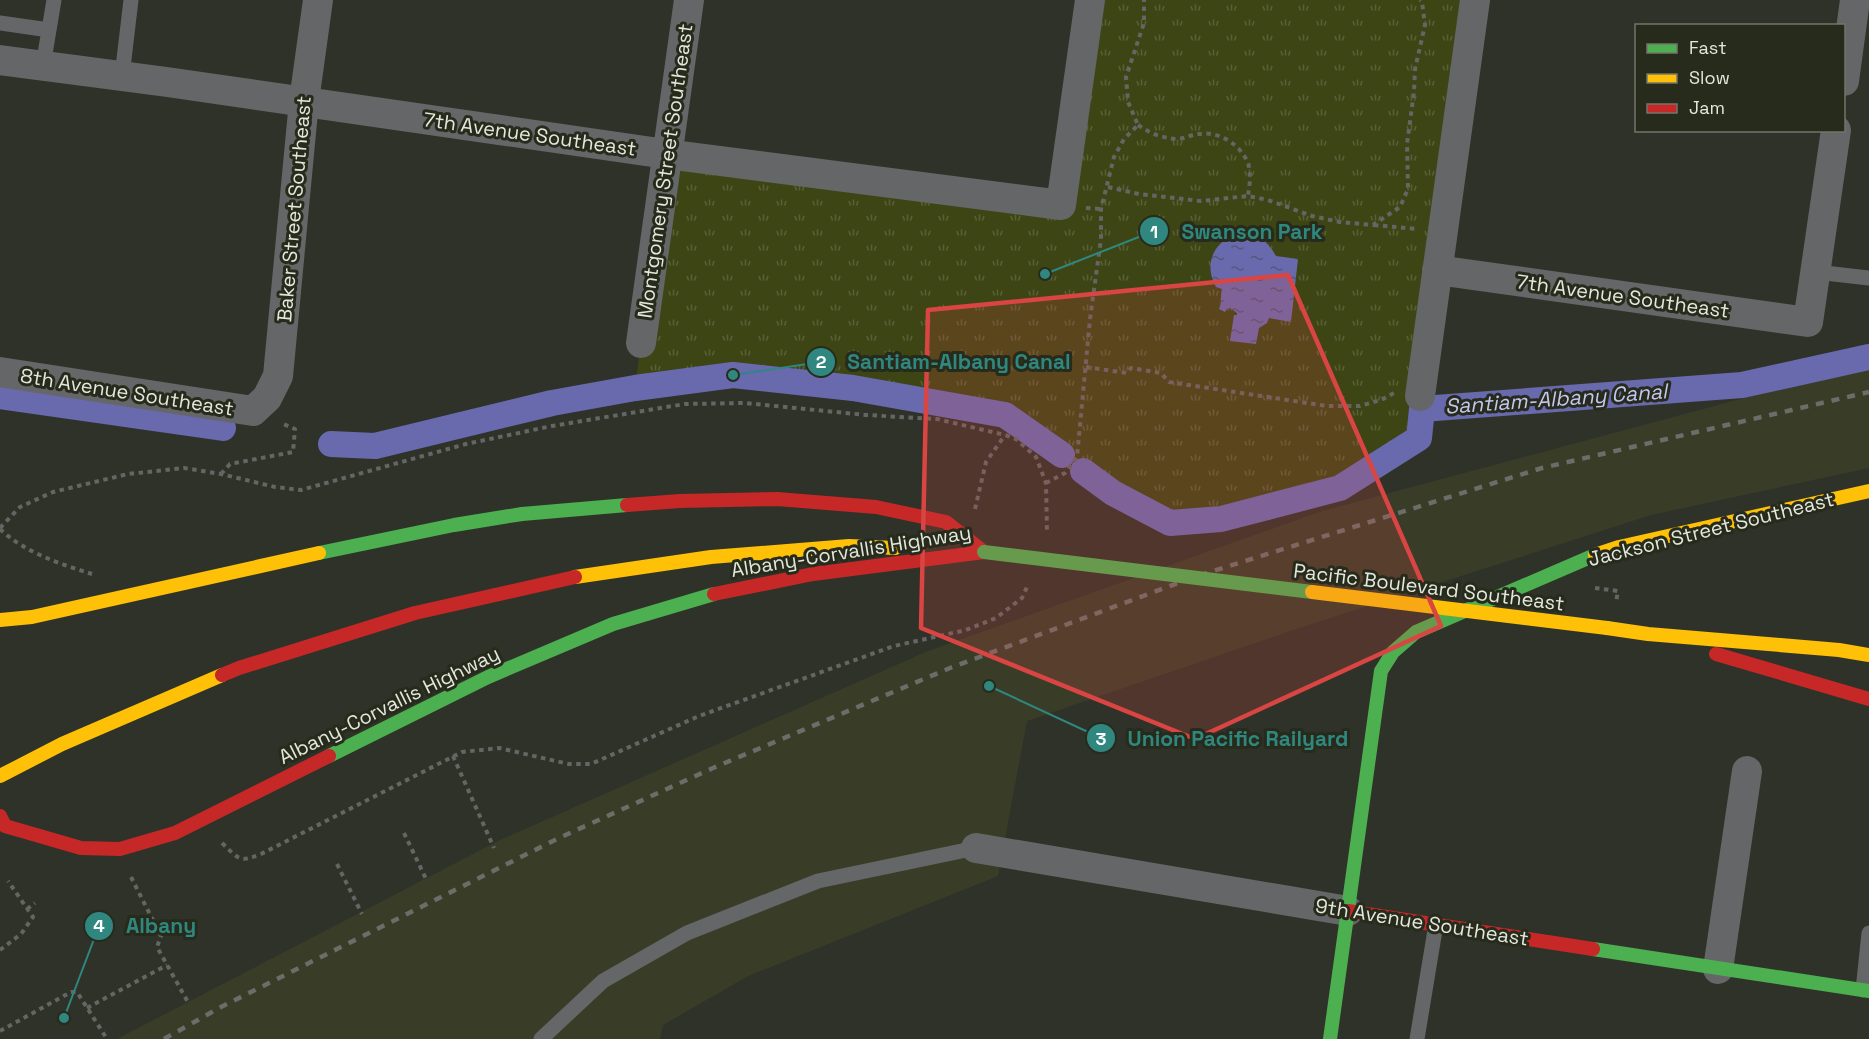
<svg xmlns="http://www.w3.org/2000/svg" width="1869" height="1039" font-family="'Space Grotesk',sans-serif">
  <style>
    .built { fill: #393d28 }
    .park { fill: url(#park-tufts) }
    .water { fill: url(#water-ripples) }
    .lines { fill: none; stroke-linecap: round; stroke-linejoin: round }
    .canal { stroke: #6969ae; stroke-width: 26 }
    .path { stroke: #656564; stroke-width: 4; stroke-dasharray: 4.5 4.5; stroke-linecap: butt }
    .lane { stroke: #656667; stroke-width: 15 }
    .street { stroke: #656667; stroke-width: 30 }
    .fast { stroke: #4caf50; stroke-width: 14 }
    .slow { stroke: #ffc107; stroke-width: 14 }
    .jam { stroke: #c62828; stroke-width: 14 }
    .rail { stroke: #6b6d69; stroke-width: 4.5; stroke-dasharray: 8 8; stroke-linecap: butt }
    .fast-bridge { stroke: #4caf50; stroke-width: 14 }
    .slow-bridge { stroke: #ffc107; stroke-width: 14 }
    .marked { fill: #d84543; fill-opacity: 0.2; stroke: #d84543; stroke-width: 4.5; stroke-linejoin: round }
    .labels { text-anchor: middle; stroke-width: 6; stroke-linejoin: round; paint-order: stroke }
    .street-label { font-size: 20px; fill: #e4e7dd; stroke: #272b1b }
    .water-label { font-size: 21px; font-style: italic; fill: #c5c7f1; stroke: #272b1b }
    .leader { fill: none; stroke: #2f877f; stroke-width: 2 }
    .callout-dot { fill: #2f877f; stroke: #272b1b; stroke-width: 2 }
    .mark-label { font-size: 18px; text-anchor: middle; font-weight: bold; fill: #fff }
    .callout-label { font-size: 21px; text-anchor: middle; font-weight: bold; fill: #2f877f; stroke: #272b1b; stroke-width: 6; stroke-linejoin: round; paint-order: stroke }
  </style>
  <defs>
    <pattern id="park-tufts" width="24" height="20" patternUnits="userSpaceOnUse" patternTransform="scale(1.5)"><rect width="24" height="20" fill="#3d4515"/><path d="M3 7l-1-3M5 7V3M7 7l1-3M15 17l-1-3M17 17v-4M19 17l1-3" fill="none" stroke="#596037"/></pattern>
    <pattern id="water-ripples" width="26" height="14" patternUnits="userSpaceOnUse" patternTransform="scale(1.5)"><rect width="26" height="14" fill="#6969ae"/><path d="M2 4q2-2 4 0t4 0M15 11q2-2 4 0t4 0" fill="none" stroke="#565778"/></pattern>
  </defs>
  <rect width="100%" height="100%" fill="#2f3228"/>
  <path class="built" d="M 1869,370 L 1869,468 L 1651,515 L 1299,628 L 1027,721 L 998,876 L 748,976 L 663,1025 L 660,1039 L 117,1039 L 498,841 L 928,651 L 1322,511 L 1763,393 Z"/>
  <path class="park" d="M 1090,0 L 1476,0 L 1419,438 L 1340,488 L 1221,519 L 1170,523 L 1113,493 L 1005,415 L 853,388 L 733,375 L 635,388 L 666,154 L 1061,205 Z"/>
  <path class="water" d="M 1234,235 C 1256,234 1265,237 1276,256 L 1298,259 L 1291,322 L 1269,318 L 1267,323 L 1259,328 L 1256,344 L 1230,341 L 1234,315 L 1237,315 L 1237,313 L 1230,308 L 1227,309 L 1225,312 L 1219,309 C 1222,302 1220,296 1222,289 L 1216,287 C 1204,266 1212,244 1234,235 Z"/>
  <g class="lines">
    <path class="canal" d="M 0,396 L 223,428
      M 331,444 L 375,446 L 552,403 L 635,388 L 733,375 L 853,388 L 1005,415 L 1062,455
      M 1083,471 L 1113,493 L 1170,523 L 1221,519 L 1340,488 L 1419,438 L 1422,409 L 1742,385 L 1869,357"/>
    <path class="path" d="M 1138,125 C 1151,134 1162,138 1177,139 C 1185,139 1192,134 1199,134 C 1219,131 1240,144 1248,163 C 1251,173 1250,185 1248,195
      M 1108,187 L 1139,194 L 1200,201 L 1248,196 L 1268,200 L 1312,216 L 1340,222 L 1373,225 L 1400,207 L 1408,189 L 1407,144 L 1414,92 L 1415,69 L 1425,25 L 1422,2 L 1420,0
      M 1086,208 L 1101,209
      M 1374,225 L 1417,229
      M 1086,367 L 1127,373 L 1131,368 L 1161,373 L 1169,382 L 1327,406 L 1360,406 L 1381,400 L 1394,393
      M 221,474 L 230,464 L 293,452 L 295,429 L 281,423
      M 1046,483 L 1065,473 L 1077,457 L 1090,319 L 1101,239 L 1101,209 L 1114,157 L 1124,139 L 1138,125 L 1128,102 L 1126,77 L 1144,23 L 1144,0
      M 975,509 L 986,462 L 1005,435
      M 0,528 L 20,507 L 53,492 L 128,474 L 184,468 L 221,474 L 275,487 L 301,490 L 466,444 L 552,426 L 685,404 L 745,403 L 866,415 L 937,419 L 1005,435 L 1016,439 L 1036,457 L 1046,483 L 1047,532
      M 0,529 C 24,552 60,564 92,574
      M 1595,588 L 1618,591 L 1616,602
      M 453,756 L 494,848
      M 404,833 L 427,881
      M 222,843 C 239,859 239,863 261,854 L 462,752 L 499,748 L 569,764 L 591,764 L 699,716 L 894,646 L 966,630 L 996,618 L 1022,598 L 1027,587
      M 337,864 L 362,914
      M 131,877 L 161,936 L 157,947 L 189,1004
      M 27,909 L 35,903
      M 0,950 L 21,934 L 33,917 L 8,881
      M 87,1008 L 167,965
      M 0,1031 L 71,992 L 77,992 L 107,1039"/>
    <path class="lane" d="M 0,23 L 49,30
      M 43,66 L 54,0
      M 122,76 L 131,0
      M 1816,272 L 1869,278
      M 1863,990 L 1869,933
      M 541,1039 L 603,981 L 687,933 L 818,881 L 976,848
      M 1417,1039 L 1436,924"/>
    <path class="street" d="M 0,60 L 167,82 L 666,154 L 1061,205 L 1090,0
      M 1844,81 L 1855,0
      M 1437,270 L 1808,322 L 1836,130
      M 641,343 L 689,0
      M 0,372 L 253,411 L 267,398 L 278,376 L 304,101 L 318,0
      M 1420,396 L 1475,0
      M 976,848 L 1348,911
      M 1718,969 L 1747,771"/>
    <path class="fast" d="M 319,553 L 454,525 L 522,514 L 627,505
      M 329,756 L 488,677 L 613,624 L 714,594
      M 1593,949 L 1869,991
      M 1330,1039 L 1381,671 L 1393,652 L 1416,632 L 1595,555"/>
    <path class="slow" d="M 1595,555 L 1619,547 L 1869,491
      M 575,577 L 711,557 L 849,546 L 895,548
      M 0,620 L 32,617 L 319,553
      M 1607,628 L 1648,634 L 1839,650 L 1869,655
      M 0,776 L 62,744 L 222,675"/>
    <path class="jam" d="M 627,505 L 680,501 L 777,499 L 876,507 L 946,522 L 984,552
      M 714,594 L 813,574 L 984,552
      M 1716,654 L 1869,699
      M 222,675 L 239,668 L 415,613 L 575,577
      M 0,816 L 5,826 L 81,848 L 120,849 L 175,833 L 329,756
      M 1348,911 L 1593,949"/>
    <path class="rail" d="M 164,1039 L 221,1007 L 559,838 L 713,768 L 950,668 L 1194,577 L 1542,468 L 1869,392"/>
    <path class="fast-bridge" d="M 984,552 L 1312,592"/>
    <path class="slow-bridge" d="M 1312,592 L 1607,628"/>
  </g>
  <path class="marked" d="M 1288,275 L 1441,626 L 1195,739 L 921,628 L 928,310 Z"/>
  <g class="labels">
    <g class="street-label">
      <text transform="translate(530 134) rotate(8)" y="7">7th Avenue Southeast</text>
      <text transform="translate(665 171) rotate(-82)" y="7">Montgomery Street Southeast</text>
      <text transform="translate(294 209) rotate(-85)" y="7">Baker Street Southeast</text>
      <text transform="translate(1623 296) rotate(8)" y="7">7th Avenue Southeast</text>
      <text transform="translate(127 392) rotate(9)" y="7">8th Avenue Southeast</text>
      <text transform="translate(1711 529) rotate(-14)" y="7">Jackson Street Southeast</text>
      <text transform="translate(851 551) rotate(-9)" y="7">Albany-Corvallis Highway</text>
      <text transform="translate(1429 587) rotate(7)" y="7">Pacific Boulevard Southeast</text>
      <text transform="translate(389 705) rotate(-26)" y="7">Albany-Corvallis Highway</text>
      <text transform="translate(1422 922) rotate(9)" y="7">9th Avenue Southeast</text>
    </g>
    <g class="water-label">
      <text transform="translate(1556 399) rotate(-4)" y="7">Santiam-Albany Canal</text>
    </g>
  </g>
  <path class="leader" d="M1045 274L1154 231M733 375L821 362M989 686L1101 738M64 1018L99 926"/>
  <g class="callout-dot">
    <circle cx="1045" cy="274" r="6"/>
    <circle cx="733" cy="375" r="6"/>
    <circle cx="989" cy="686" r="6"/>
    <circle cx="64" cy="1018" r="6"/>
    <circle cx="1154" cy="231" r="15"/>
    <circle cx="821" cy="362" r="15"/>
    <circle cx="1101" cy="738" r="15"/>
    <circle cx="99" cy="926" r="15"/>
  </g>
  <g class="mark-label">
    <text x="1154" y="238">1</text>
    <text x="821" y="368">2</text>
    <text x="1101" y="745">3</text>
    <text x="99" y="932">4</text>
  </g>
  <g class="callout-label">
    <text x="1252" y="239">Swanson Park</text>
    <text x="959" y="369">Santiam-Albany Canal</text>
    <text x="1238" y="746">Union Pacific Railyard</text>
    <text x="161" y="933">Albany</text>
  </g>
  <rect x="1635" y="24" width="210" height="108" fill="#272b1b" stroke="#737669" stroke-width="1.5"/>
  <rect x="1647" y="44" width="30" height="9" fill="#4caf50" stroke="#737669" stroke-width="1.5"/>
  <text x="1689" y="54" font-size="18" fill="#e4e7dd">Fast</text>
  <rect x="1647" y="74" width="30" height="9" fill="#ffc107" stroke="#737669" stroke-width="1.5"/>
  <text x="1689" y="84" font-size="18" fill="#e4e7dd">Slow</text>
  <rect x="1647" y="104" width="30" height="9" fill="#c62828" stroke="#737669" stroke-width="1.5"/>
  <text x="1689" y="114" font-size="18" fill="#e4e7dd">Jam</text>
</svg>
